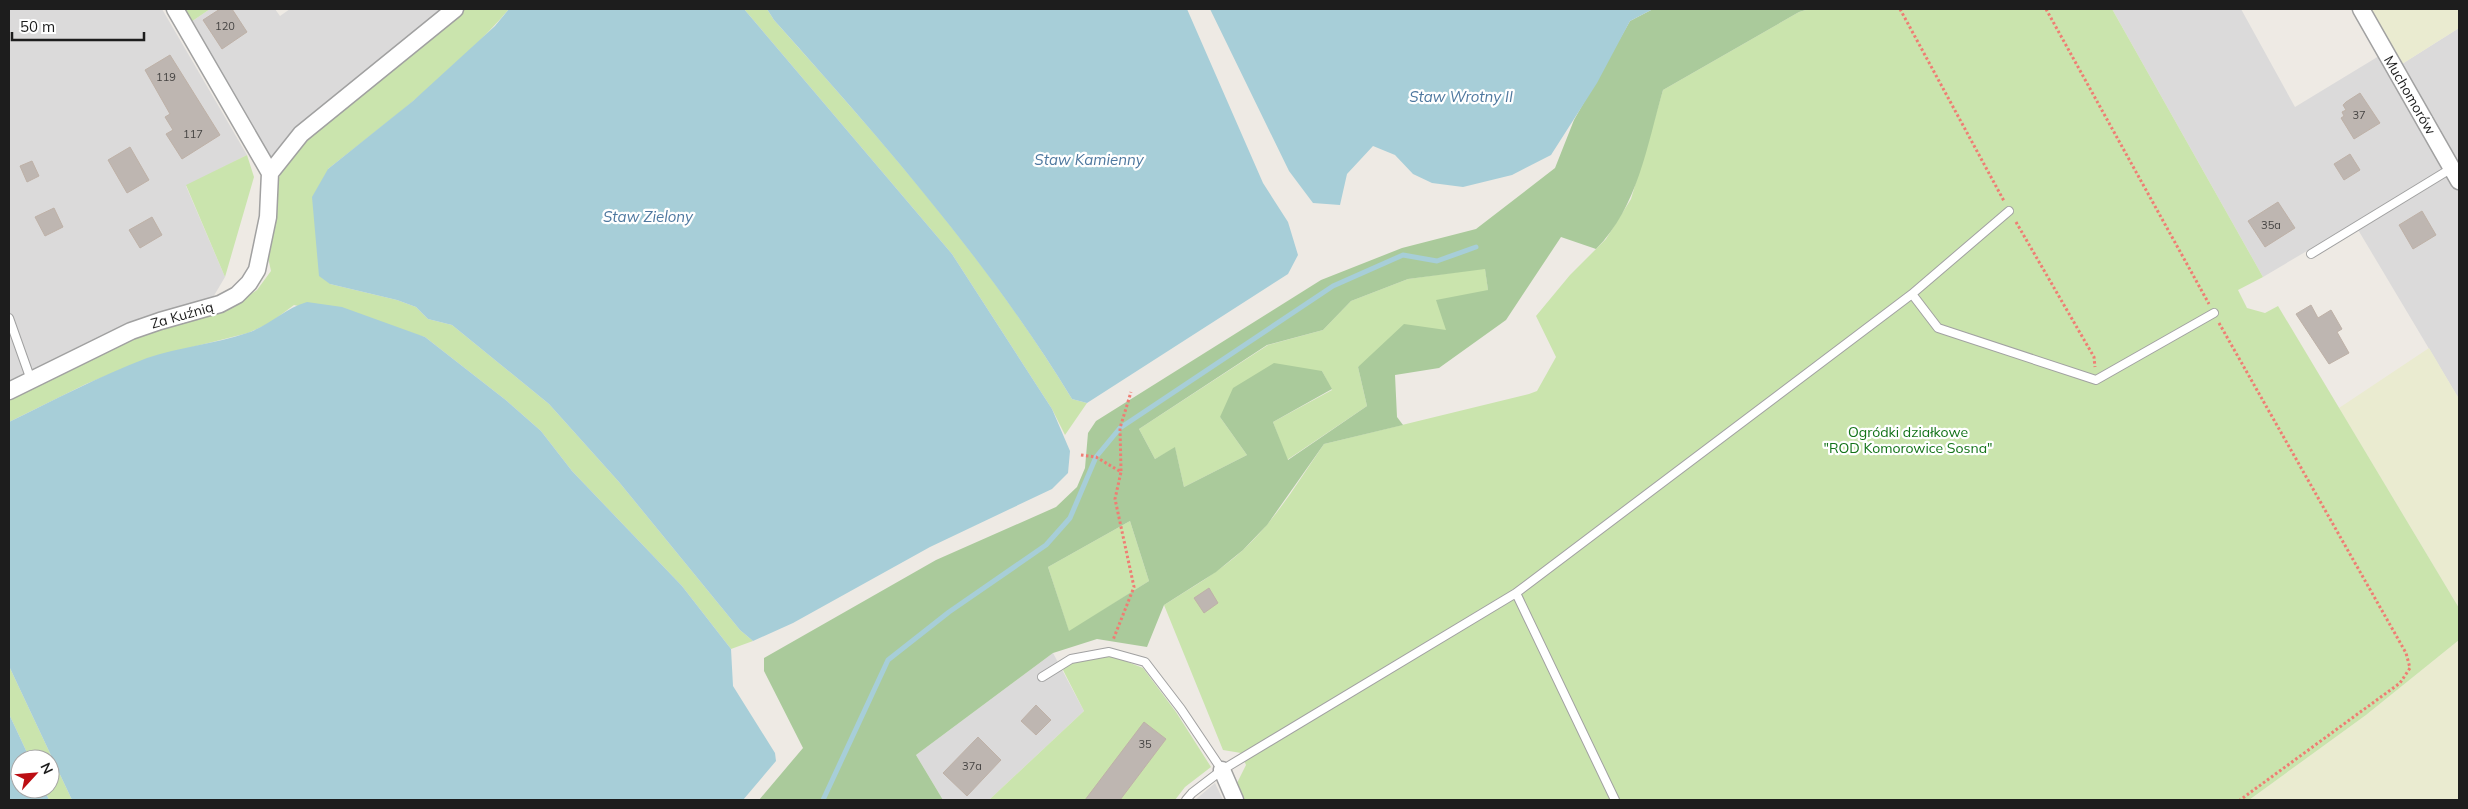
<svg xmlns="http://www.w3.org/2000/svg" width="2468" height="809" font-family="Mulish,sans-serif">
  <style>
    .residential { fill: #dbdada }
    .farmland { fill: #eaebd0 }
    .grass { fill: #cae4ad }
    .forest { fill: #aaca9b; fill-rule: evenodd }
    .water { fill: #a7ced8 }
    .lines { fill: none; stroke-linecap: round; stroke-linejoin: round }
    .stream { stroke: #a7ced8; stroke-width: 5 }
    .building { fill: #beb6b1; stroke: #beb1a7 }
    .lane-casing { stroke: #a1a1a1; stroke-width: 10 }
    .street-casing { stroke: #a1a1a1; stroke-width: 19 }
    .path { stroke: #ef7d73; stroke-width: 3; stroke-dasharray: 2.5 2.5; stroke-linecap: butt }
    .lane { stroke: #fff; stroke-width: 8 }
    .street { stroke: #fff; stroke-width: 16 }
    .labels { text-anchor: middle; stroke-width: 4.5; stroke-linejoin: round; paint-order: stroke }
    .number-label { font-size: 11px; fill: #454342 }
    .street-label { font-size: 14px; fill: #1d1d1d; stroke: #fff }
    .park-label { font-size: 14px; fill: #137319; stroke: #fff }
    .water-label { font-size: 15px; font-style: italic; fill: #4e789f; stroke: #fff }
  </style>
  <rect width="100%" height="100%" fill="#eeeae4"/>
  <path class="residential" d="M 9,9 L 162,9 L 247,155 L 186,186 L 225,277 L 212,299 L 9,384 Z
    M 210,9 L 275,9 L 280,16 L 290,9 L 445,9 L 357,78 L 296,133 L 277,159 L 268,157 L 188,24 Z
    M 2112,9 L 2241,9 L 2295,107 L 2379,56 L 2459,192 L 2459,399 L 2354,223 L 2263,277 Z
    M 2459,28 L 2459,164 L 2402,64 Z
    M 1053,653 L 1084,711 L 989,800 L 943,800 L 916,755 Z
    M 1215,783 L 1223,800 L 1194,800 L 1195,800 Z"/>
  <path class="farmland" d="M 2369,9 L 2459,9 L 2459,28 L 2402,64 Z
    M 2429,348 L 2459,399 L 2459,608 L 2339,408 Z
    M 2459,640 L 2459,800 L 2249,800 L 2366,715 Z"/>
  <path class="grass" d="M 179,9 L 210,9 L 188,24 Z
    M 462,9 L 509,9 C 458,69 390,120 328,169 L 330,284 L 397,300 L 416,307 L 428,319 L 452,325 L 549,404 L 619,482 L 740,630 L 753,641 L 731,649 L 682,586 L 572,471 L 541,431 L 507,401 L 425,337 L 294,305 L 270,323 L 248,333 L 149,358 L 86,384 L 9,422 L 9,397 L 136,334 L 243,299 L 257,290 L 271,271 L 266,248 L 276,184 L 286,163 L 304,141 Z
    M 744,9 L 767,9 L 774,20 C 881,140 988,260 1072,399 L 1087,403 L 1065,435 L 1052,409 L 952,254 Z
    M 1809,9 L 2112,9 L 2263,277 L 2238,290 L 2247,308 L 2265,313 L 2278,306 L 2459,608 L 2459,640 L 2366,715 L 2249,800 L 1244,800 L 1237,783 L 1246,765 L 1241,753 L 1223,750 L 1164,605 C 1191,588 1219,572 1243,550 C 1276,520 1299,480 1324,444 L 1529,394 L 1537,391 L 1556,357 L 1536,316 L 1570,275 L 1606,239 L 1631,199 L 1663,90 L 1799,12 Z
    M 247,155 L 254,177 L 225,277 L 186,185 Z
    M 1485,268 L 1488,290 L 1446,330 L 1358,367 L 1367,406 L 1287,460 L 1273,422 L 1332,390 L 1322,371 L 1220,417 L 1247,455 L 1184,487 L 1175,448 L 1155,459 L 1139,429 L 1268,345 L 1323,330 L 1351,301 L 1408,279 Z
    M 1130,521 L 1149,581 L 1069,632 L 1048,567 Z
    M 1110,655 L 1143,668 L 1176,712 L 1211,767 L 1185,787 L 1175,800 L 989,800 L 1084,711 L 1063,670 L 1068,664 Z
    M 9,666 L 72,800 L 49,800 L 44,789 L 50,789 L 50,759 L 30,759 L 9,714 Z"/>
  <path class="forest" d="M 1653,9 L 1809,9 L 1799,12 L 1663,90 C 1647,145 1638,207 1596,249 L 1561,237 L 1506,320 L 1439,368 L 1395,375 L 1397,417 L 1403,425 L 1324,444 L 1267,525 L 1243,550 L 1216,572 L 1164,605 L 1147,647 L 1097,639 L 1053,653 L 916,755 L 943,800 L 759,800 L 803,748 L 764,671 L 764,658 L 936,560 L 1056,507 L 1077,487 L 1085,468 L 1088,433 L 1096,421 L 1321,280 L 1402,248 L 1476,229 L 1555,168 L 1574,120 L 1630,21 ZM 1485,269 L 1488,290 L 1436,300 L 1446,330 L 1404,324 L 1358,367 L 1367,406 L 1288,460 L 1273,422 L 1332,389 L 1322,371 L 1274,363 L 1233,388 L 1220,417 L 1247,455 L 1184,487 L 1175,447 L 1155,459 L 1139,429 L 1267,345 L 1323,330 L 1351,301 L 1408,279 ZM 1130,521 L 1149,581 L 1069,631 L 1048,567 Z"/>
  <path class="water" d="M 509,9 L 744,9 L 952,254 L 1052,409 L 1070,451 L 1068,473 L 1052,489 L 930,547 L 793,623 L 753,641 L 740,630 L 619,482 L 549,404 L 452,325 L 428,319 L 416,307 L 397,300 L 330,284 L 319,276 L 312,197 L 328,169 L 413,101 L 495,26 Z
    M 767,9 L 1187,9 L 1263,183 L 1288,222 L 1298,255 L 1288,274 L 1087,403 L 1072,399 C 988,261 881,140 774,20 Z
    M 1210,9 L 1653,9 L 1630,21 L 1597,83 L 1551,155 L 1512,175 L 1463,187 L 1432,183 L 1413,174 L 1395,155 L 1373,146 L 1347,174 L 1340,205 L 1313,203 L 1289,171 Z
    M 307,302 L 342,307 L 425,337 L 507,401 L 541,431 L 572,471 L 682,586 L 731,649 L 733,686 L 775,753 L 776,761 L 743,800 L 72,800 L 9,666 L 9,422 C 54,400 100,376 147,358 C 179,347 215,344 247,333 C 269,326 285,308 307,302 Z
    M 9,714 L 30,759 L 20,759 L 20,789 L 44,789 L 49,800 L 9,800 Z"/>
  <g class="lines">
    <path class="stream" d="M 823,800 L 888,660 L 949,612 L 1046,545 L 1070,518 L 1096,457 L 1120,428 L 1333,286 L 1403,255 L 1437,261 L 1476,247"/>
  </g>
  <path class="building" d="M 220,9 L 232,9 L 247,32 L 222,49 L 203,20 Z
    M 170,55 L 220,135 L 182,159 L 166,134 L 173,130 L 165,117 L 170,114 L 145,70 Z
    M 2360,93 L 2380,123 L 2354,139 L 2341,118 L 2344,116 L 2342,112 L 2346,110 L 2343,105 L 2346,102 Z
    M 130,147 L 149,180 L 127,193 L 108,160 Z
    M 2350,154 L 2360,170 L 2344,180 L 2334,164 Z
    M 32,161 L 39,176 L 27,182 L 20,166 Z
    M 2278,202 L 2295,228 L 2265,247 L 2248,221 Z
    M 54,208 L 63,227 L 45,236 L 35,217 Z
    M 2422,211 L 2436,235 L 2413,249 L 2399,225 Z
    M 152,217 L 162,235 L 140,248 L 129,230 Z
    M 2311,305 L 2318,318 L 2331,310 L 2342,329 L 2337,332 L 2349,353 L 2329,364 L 2296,314 Z
    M 1209,588 L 1218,603 L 1204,613 L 1194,598 Z
    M 1036,705 L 1051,720 L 1036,735 L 1021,721 Z
    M 1144,722 L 1166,739 L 1120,800 L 1085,800 Z
    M 978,737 L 1001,760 L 967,796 L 943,773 Z"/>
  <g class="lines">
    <g class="lane-casing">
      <path id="lane" d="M 2311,254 L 2452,168
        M 1912,294 L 1938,328 L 2096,380 L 2214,313
        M 9,318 L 31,380
        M 1516,593 L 1615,800
        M 1042,677 L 1071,659 L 1109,652 L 1145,662 L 1181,709 L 1222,770
        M 1186,800 L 1192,793 L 1222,770 L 1516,593 L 1912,294 L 2009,211"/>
    </g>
    <g class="street-casing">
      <path id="street" d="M 2361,9 L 2459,181
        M 270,173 L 301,134 L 455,9
        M 9,391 L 131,331 L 160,321 L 220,304 L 237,295 L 249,283 L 257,270 L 268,217 L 270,173 L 175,9
        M 1222,770 L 1235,800"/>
    </g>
    <path class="path" d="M 1900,9 L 2004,201
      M 2046,9 L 2209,304
      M 2016,222 L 2094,357 L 2095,367
      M 2219,323 L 2406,653 L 2410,668 L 2400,683 L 2240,800
      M 1081,455 L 1096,457 L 1121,472 L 1115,499 L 1134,587 L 1113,640
      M 1121,471 L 1120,428 L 1131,392"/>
    <use href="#lane" class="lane"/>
    <use href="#street" class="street"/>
  </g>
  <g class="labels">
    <g class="number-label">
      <text x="225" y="30">120</text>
      <text x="166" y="81">119</text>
      <text x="2359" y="119">37</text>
      <text x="193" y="138">117</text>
      <text x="2271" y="229">35a</text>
      <text x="1145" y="748">35</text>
      <text x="972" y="770">37a</text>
    </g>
    <g class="street-label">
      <text transform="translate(2410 95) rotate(60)" y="5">Muchomorów</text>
      <text transform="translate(182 315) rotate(-16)" y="5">Za Kuźnią</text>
    </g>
    <g class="park-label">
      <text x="1908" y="437">Ogródki działkowe<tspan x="1908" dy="16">"ROD Komorowice Sosna"</tspan></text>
    </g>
    <g class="water-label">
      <text x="1461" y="102">Staw Wrotny II</text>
      <text x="1089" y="165">Staw Kamienny</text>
      <text x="648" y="222">Staw Zielony</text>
    </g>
  </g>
  <rect width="2468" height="809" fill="none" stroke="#1d1d1d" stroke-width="20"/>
  <g transform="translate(35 774) rotate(64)"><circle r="24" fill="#ffffff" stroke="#a5a5a5"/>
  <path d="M0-4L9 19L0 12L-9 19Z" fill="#bc0e13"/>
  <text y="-8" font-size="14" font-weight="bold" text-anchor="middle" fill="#1d1d1d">N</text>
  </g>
  <path d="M12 32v8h132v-8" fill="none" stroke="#1d1d1d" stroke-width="2.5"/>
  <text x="20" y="32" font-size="15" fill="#1d1d1d" stroke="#ffffff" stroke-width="4" paint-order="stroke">50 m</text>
</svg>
